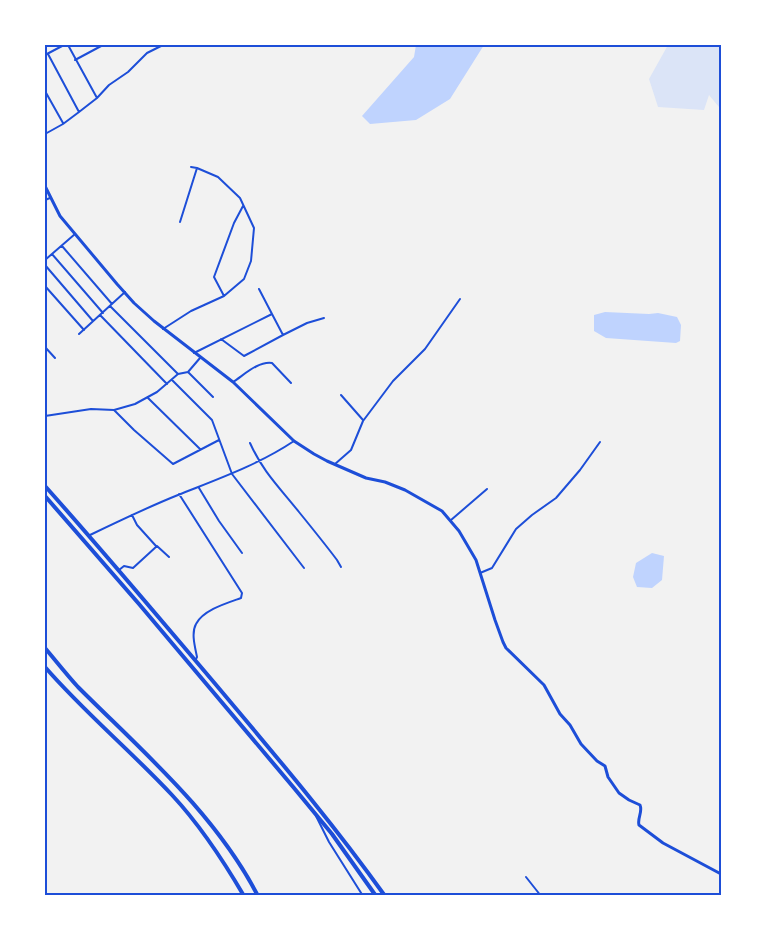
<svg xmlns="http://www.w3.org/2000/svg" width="766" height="941" font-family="'Crimson Pro',serif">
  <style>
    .green { fill: #dbe4f7 }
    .water { fill: #bfd3fe }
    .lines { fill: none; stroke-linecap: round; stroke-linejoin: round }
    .minor { stroke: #1d4ed8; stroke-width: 2 }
    .tertiary { stroke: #1d4ed8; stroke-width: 3 }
    .trunk { stroke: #1d4ed8; stroke-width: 4 }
    .motorway { stroke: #1d4ed8; stroke-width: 4 }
    .neatline { fill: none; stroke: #1d4ed8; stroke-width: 2 }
  </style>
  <rect width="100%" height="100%" fill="#f2f2f2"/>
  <path class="green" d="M 668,45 L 721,45 L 721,106 L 719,107 L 709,95 L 704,110 L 658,107 L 649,79 Z"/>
  <path class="water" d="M 416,45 L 484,45 L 450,99 L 416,120 L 370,124 L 362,116 L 414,57 Z
    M 605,312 L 649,314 L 658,313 L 677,317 L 681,325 L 680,341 L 676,343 L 606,338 L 594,331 L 594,315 Z
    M 652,553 L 664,556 L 662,580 L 652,588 L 637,587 L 633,577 L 636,563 Z"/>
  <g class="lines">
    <path class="minor" d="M 68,45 L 97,98
      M 48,54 L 79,112
      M 45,55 L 64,45
      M 75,60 L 103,45
      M 45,91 L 63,123
      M 45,134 L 63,124 L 79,112 L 97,98 L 109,85 L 128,72 L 147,53 L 163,45
      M 191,167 L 197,168
      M 45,200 L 50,198
      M 62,246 L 112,304
      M 52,254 L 103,313
      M 45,260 L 75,234
      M 45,265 L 93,321
      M 45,286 L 84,330
      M 259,289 L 272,314
      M 224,296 L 214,277 L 234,223 L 243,206
      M 110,306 L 178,374
      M 100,315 L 167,384
      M 163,329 L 191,311 L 224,296 L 244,279 L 251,261 L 254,228 L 240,198 L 218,177 L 197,168 L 180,222
      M 79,334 L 125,292
      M 283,335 L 307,323 L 324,318
      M 45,347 L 55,358
      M 194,353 L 272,314 L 283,335 L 244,356 L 221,339
      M 188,372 L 213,397
      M 172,380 L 212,420 L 232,474 L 304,568
      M 233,382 C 244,375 258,361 272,363 L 291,383
      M 341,395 L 363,420
      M 148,398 L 200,449
      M 114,410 L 134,430 L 173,464 L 219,440
      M 45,416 L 91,409 L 114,410 L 135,404 L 157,392 L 178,374 L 188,372 L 200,358
      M 250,443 C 263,472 280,488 299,512 C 312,528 325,544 337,560 L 341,567
      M 335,464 L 351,450 L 363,421 L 393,381 L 425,349 L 460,299
      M 199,488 L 219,521 L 242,553
      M 179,494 L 242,593 L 241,598 C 227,603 203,610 196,624 C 191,633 195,647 197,657 L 196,659
      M 132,515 L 137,525 L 156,546
      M 451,520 L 487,489
      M 90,535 C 119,521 148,507 178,495 C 218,479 258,465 294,441
      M 119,570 L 124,566 L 133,568 L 157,546 L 169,557
      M 480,573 L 492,568 L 516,529 L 532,515 L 556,498 L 580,470 L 600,442
      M 316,816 L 329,842 L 363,896
      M 526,877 L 541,896"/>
    <path class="tertiary" d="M 45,186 L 60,216 L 117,284 L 134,303 L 154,321 L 233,382 L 294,441 L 314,454 L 327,461 L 366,478 L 385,482 L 405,490 L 442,511 L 459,531 L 476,560 L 495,620 L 503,642 L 506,648 L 544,685 L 560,714 L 570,725 L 581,744 L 597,761 L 605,766 L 608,777 L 619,793 L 629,800 L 640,805 C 643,812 637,818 639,825 L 663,843 L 721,874"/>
    <path class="trunk" d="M 45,486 C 104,552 160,619 217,686 C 275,755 333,823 385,896
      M 45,496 L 139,604 L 294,788 L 332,834 L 376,896"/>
    <path class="motorway" d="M 45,648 C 56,661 67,675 78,687 C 143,752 215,813 258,896
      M 45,667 C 84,712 131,751 172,795 C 200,825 223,860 244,896"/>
  </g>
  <rect width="766" height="941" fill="none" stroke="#ffffff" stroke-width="93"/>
  <rect x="46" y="46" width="674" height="848" class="neatline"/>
</svg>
